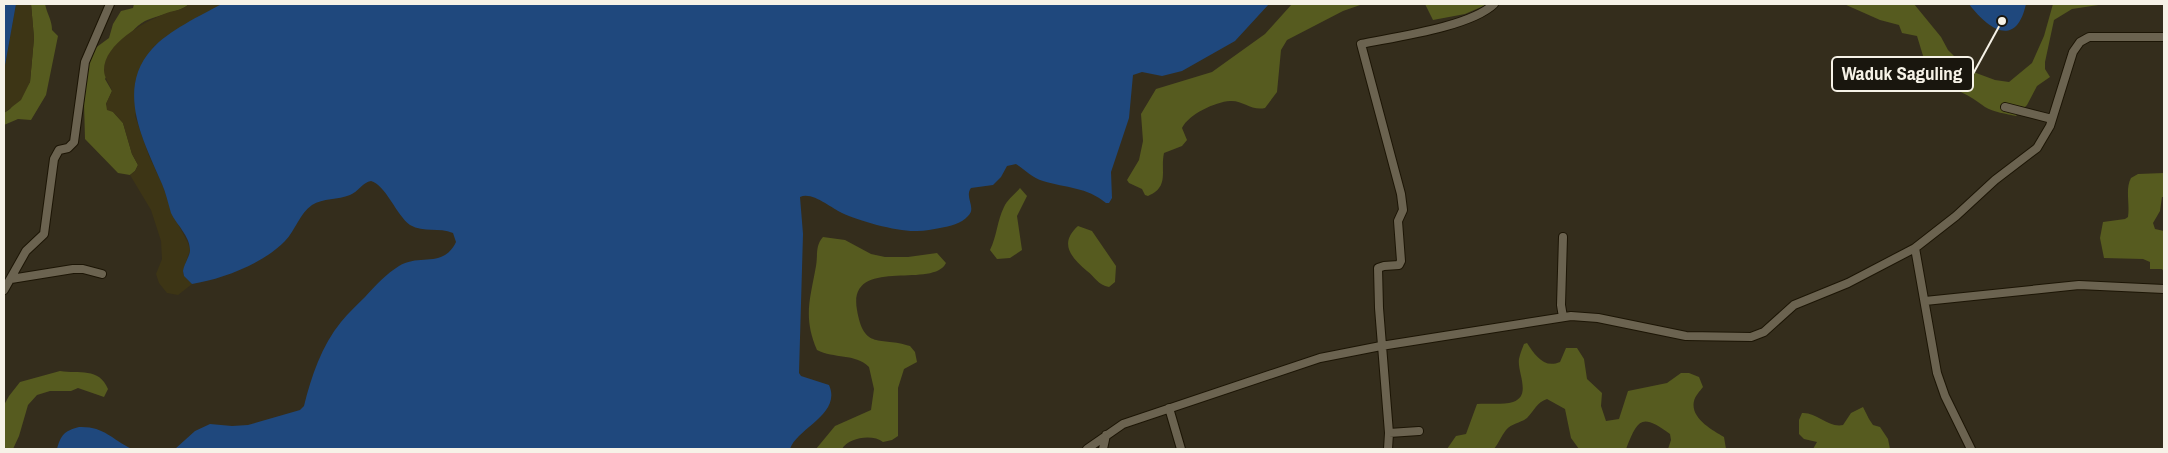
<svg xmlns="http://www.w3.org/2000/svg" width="2168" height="453" font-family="'Archivo Narrow',sans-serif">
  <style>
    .green { fill: #565b1f }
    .sand { fill: #3d3515 }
    .water { fill: #1f487d }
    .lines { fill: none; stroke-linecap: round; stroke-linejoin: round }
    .minor-casing { stroke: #1c1505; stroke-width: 10 }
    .minor { stroke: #6b6350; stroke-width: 8 }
    .leader { fill: none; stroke: #f6f2e7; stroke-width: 2 }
    .callout-dot { fill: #f6f2e7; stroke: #19160e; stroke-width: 2 }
    .callout { fill: #19160e; stroke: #f6f2e7; stroke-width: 2 }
    .callout-label { font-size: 19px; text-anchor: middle; font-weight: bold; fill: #f6f2e7 }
  </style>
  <rect width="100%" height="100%" fill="#342d1c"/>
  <path class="green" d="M 31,4 L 45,4 C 47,14 52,20 52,30 L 58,36 L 46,95 L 31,120 L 18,119 L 4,125 L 4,113 L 10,109 L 30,82 L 34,38 Z
    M 134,4 L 189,4 C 181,12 157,15 145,21 C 125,32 116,60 105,79 L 112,91 L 106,104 L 123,123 L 132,154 L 138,165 L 135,171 L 130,175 L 118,173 L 85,139 L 84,103 L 88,67 L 94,49 L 109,38 L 113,24 L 121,11 L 133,8 Z
    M 1292,4 L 1363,4 L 1343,11 L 1287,40 L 1281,50 L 1277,92 L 1265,108 C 1251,111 1243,100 1230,101 C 1215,102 1189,114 1182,128 L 1187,140 L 1182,146 L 1164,153 C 1160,171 1170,187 1148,196 L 1145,195 L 1142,189 L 1129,183 L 1127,180 L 1139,160 L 1143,141 L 1141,114 L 1156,89 L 1212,72 L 1265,34 Z
    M 1425,4 L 1488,4 L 1465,14 L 1433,20 Z
    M 1844,4 L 1914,4 L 1941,37 L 1948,50 L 1968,70 L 1995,80 L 2009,82 L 2032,63 L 2044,36 L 2053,4 L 2105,4 L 2072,9 L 2054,20 L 2045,62 L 2045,69 L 2050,77 L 2037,86 L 2027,105 L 2016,116 C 2007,114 1993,112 1985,107 C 1969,95 1955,87 1934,84 L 1934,72 L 1924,59 L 1917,36 L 1902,33 L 1899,25 L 1880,20 Z
    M 2164,173 L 2164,197 L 2162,197 L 2160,211 L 2153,223 L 2155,229 L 2164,231 L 2164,272 L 2162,269 L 2150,269 L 2150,262 L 2143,259 L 2104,258 L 2100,238 L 2103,222 L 2125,219 L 2128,217 C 2130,203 2125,189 2131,178 L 2138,174 Z
    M 1020,188 L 1027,196 L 1017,216 L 1022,250 L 1010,258 L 997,259 L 990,250 C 997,236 997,221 1004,207 C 1007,200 1015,194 1020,188 Z
    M 1078,226 L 1092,231 L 1116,266 L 1115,282 L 1109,287 C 1098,285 1095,277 1087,271 C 1072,258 1058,244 1078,226 Z
    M 823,237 L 845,240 L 871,254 L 885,257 L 908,257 L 937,253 L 946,263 C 933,290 847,255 857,310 C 864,351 880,336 910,346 L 915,352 L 917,362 L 904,369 L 898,388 L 898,436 L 892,440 L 883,442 C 873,434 849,437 842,449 L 816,449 L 835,426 L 871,410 L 874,389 L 869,367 C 855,353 834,359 817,350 C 803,317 810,300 816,266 C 818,255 815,246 823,237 Z
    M 1527,343 C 1535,355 1544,369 1560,362 L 1566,348 L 1577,348 L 1584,359 L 1587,379 L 1602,393 L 1601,406 L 1606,421 L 1619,419 L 1628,391 L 1667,383 L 1681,373 L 1689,373 L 1699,377 L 1703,387 C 1700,391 1695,396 1694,401 C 1690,418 1712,430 1724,437 L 1726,449 L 1668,449 L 1671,440 L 1670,434 C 1641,413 1638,419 1626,449 L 1579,449 L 1571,438 L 1565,409 L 1547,399 C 1537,402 1534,411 1527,418 C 1521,423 1512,423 1506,430 C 1501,436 1499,443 1494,449 L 1447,449 L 1456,436 L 1466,434 L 1477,404 C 1488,403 1503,405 1513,402 C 1532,396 1517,372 1519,359 C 1520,354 1522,349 1524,344 Z
    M 60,371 C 79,374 99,367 108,389 L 104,397 L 78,388 L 71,391 L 50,391 L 37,395 L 28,405 L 19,436 L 13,449 L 4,449 L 4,405 L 9,396 L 20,382 Z
    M 1863,407 L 1869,419 L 1873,425 L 1880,427 L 1888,439 L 1890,449 L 1813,449 L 1817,442 L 1804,439 L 1799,434 L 1799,420 L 1802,413 C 1817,412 1828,428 1843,425 L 1851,413 Z"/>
  <path class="sand" d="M 16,4 L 31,4 L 34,38 L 30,82 L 21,100 L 4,113 L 4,71 Z
    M 189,4 L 222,4 L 170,35 L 153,47 L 135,116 L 149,156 L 163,186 L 172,213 L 188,243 L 190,250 L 183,271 L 184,276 L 192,284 L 178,295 L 167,293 L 159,283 L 156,274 L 162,259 L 161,241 L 151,210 L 130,175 L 135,171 L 138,165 L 132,154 L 123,123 L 113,112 L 107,110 L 106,104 L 112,91 C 110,84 104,78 104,70 C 104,44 144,22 164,14 C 173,10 182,11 189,4 Z"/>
  <path class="water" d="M 4,4 L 16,4 L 4,71 Z
    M 222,4 L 1269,4 L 1235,41 L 1182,71 L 1162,76 L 1142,72 L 1133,75 L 1129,118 L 1111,172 L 1112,198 L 1109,203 L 1106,203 C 1087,187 1066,188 1043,181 C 1033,178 1025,170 1016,164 L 1007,166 L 1001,177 L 993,185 L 971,188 C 964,197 977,208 968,216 C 961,224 950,226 940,228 C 933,229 925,231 917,231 C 898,232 859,221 842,213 C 831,208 812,191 800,197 L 803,234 L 799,373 L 801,376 L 829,385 C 842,414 797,428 790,449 L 175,449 L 195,431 L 210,424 L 232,426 L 248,425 L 300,410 L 304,406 C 311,377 322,345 341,322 C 348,313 357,305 365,297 C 376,285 386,274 399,266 C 420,253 443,269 456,242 L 453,233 C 439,227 424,233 410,225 C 397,216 385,184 371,181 C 363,182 358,192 350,195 C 338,200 323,198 312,205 C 300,213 295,231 285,241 C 263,264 222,279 192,284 L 184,276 L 183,271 C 184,264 190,256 190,250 C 190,236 176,224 171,213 C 168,203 166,193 162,184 C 144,142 115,90 152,49 C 168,31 201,15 222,4 Z
    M 1969,4 L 2026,4 C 2016,49 1988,29 1969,4 Z
    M 79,427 C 104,426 111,439 132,449 L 57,449 C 61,435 64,431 79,427 Z"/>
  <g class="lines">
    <g class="minor-casing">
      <path id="minor" d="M 2005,107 L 2052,119
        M 1915,248 L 1937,373 L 1945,396 L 1971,449
        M 11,279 L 73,269 L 83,269 L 102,274
        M 4,290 L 26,251 L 44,234 L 54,159 L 59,150 L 68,148 L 74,142 L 85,62 L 110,4
        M 1925,301 L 2079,285 L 2164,289
        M 1563,317 L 1561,305 L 1563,237
        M 1169,408 L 1181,449
        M 1389,433 L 1419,431
        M 1087,449 L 1123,424 L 1320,358 L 1381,346 L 1571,316 L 1598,318 L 1686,336 L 1751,337 L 1764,332 L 1794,305 L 1848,283 L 1915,248 L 1956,216 L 1995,180 L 2037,148 L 2050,126 L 2073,52 L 2080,42 L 2089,37 L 2164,37
        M 1103,449 L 1106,435
        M 1388,449 L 1389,433 L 1379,308 L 1378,268 L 1384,266 L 1399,265 L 1401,261 L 1398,221 L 1403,210 L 1401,194 L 1361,44 C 1395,37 1470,27 1494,4"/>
    </g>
    <use href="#minor" class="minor"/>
  </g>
  <path class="leader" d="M2002 21L1973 74"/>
  <circle class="callout-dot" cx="2002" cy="21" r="5"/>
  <rect class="callout" x="1832" y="57" width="141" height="34" rx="5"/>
  <g class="callout-label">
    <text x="1902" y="80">Waduk Saguling</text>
  </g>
  <rect width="2168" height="453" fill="none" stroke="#f6f2e7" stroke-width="10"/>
</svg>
